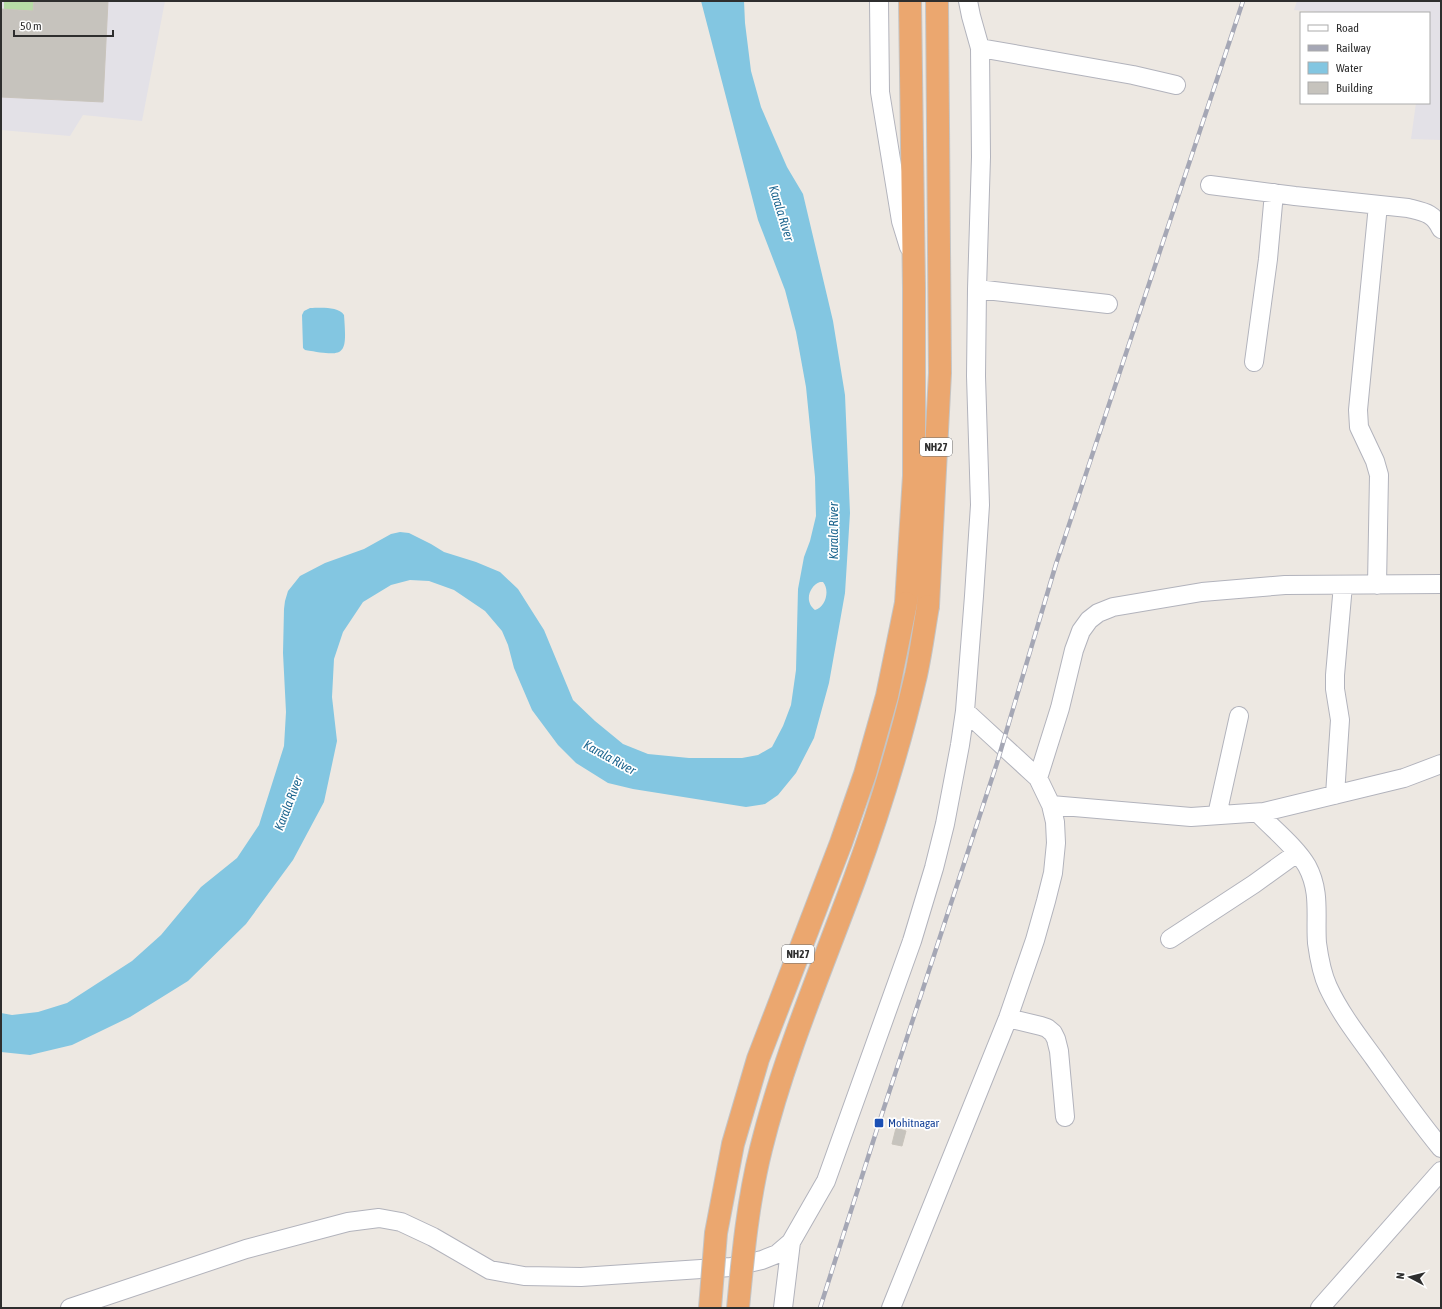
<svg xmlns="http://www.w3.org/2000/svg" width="1442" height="1309" font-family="'Asap Condensed',sans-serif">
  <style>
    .industrial { fill: #e3e1e7 }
    .green { fill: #b7dca6 }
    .water { fill: #83c6e1; fill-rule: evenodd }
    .building { fill: #c6c3bd; stroke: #c9c4bc }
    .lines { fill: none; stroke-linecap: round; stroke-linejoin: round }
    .minor-casing { stroke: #b2b3bc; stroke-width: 20 }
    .highway-casing { stroke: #c4c4c4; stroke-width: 24 }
    .minor { stroke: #fff; stroke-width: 18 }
    .highway { stroke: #eba76f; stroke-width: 22 }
    .rail-casing { stroke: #a5a7b5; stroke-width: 4.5 }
    .rail { stroke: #fff; stroke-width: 3; stroke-dasharray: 9; stroke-linecap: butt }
    .highway-bridge-casing { stroke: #c4c4c4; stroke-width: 24; stroke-linecap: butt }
    .highway-bridge { stroke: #eba76f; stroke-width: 22 }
    .transit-dot { fill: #1a4fb4; stroke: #fff; stroke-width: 1.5 }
    .labels { text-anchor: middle; stroke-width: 3.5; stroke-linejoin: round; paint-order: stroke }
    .shield { fill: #fff; stroke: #6d6d6d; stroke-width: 1 }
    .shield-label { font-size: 11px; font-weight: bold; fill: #2e2e2e }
    .transit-label { font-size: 12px; fill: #164399; stroke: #fff; text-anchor: start }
    .water-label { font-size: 13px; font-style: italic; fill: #1f6790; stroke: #fff }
  </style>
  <rect width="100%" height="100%" fill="#ede8e2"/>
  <path class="industrial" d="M 1,1 L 165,1 L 142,121 L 83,115 L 70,136 L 1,130 Z
    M 1297,1 L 1441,1 L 1441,140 L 1411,139 L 1416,103 L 1429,103 L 1429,13 L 1332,13 L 1294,10 Z"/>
  <path class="green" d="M 4,1 L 34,1 L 33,11 L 4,9 Z"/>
  <path class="water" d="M 701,1 L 744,1 L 745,23 L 751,71 L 761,107 L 773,135 L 787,167 L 803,194 L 833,321 L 845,395 L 850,513 L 845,593 L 829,683 L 814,738 L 796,773 L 778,795 L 765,804 L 746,807 L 633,789 L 608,783 L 576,763 L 558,745 L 532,710 L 514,668 L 508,645 L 502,631 L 485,611 L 454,590 L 429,581 L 410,580 L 391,585 L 363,602 L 343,632 L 334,659 L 332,697 L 337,741 L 324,802 L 293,860 L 246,924 L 188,981 L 130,1017 L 72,1045 L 30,1055 L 1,1052 L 1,1013 L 12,1015 L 38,1012 L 67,1003 L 132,961 L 161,935 L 201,887 L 237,858 L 259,825 L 284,746 L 286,712 L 283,653 L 284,609 L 285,601 L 288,591 L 300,576 L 325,563 L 364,549 L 391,534 L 400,532 L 409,533 L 431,544 L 444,552 L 476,562 L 500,572 L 518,589 L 544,630 L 573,700 L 595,721 L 623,744 L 648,754 L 689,758 L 742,758 L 758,755 L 772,747 L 783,726 L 791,705 L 796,670 L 798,589 L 804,557 L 810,541 L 816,516 L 815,477 L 806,387 L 796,332 L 785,290 L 758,220 ZM 820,582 L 823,582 C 830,590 826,607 815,610 C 804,602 809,586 820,582 Z
    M 310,308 C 320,308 338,306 344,315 C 347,356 346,357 305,350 L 303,348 L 302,315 L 304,311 Z"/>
  <path class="building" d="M 34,1 L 108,1 L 103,102 L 1,97 L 1,9 L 33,11 Z
    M 896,1128 L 906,1131 L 902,1146 L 892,1144 Z"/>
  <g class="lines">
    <g class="minor-casing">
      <path id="minor" d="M 879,1 L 880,92 L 901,221 L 909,247
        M 980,48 L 1133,75 L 1176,85
        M 1210,185 L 1295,196 L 1408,208 C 1424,212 1434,213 1441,229
        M 977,289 L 1108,304
        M 1254,362 L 1268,259 L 1274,193
        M 1377,585 L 1379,475 L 1375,461 L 1359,427 L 1358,410 L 1378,205
        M 1038,778 L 1060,708 L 1074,650 L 1081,631 L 1089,620 L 1098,613 L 1113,607 L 1202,592 L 1285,585 L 1441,584
        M 1335,795 L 1340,720 L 1335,689 L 1335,675 L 1343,585
        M 1051,805 L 1191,817 L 1264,812 L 1404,778 L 1441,764
        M 1258,813 C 1273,829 1296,847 1307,866 C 1321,892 1315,916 1317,943 C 1319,958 1322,974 1328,987 C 1340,1013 1358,1036 1374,1058 C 1396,1089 1417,1119 1441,1148
        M 1217,815 L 1239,716
        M 1170,939 L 1254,884 L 1297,853
        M 1008,1018 L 1041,1026 L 1047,1028 L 1053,1033 L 1056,1039 L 1059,1051 L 1065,1117
        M 70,1308 L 246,1249 L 348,1222 L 379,1218 L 401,1222 L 433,1237 L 490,1270 L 524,1276 L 581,1277 L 731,1267 L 762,1260 L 777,1254 L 791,1242 L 826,1181 L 912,941 L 934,868 L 945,824 L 960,745 L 965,711 L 974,596 L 980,505 L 976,376 L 977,289 L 981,157 L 980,48 L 971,16 L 968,1
        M 783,1308 L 791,1242
        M 891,1308 L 1008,1018 L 1035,940 L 1046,901 L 1053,873 L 1056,843 L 1055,822 L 1051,805 L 1038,778 L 965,711
        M 1320,1308 L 1441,1171"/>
    </g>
    <g class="highway-casing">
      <path id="highway" d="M 906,603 L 914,476 L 914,288 L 910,1
        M 928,606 L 940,373 L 937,1"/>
    </g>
    <use href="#minor" class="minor"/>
    <use href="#highway" class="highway"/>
    <g class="rail-casing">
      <path id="rail" d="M 820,1308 L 879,1123 L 997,763 L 1056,564 L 1243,1"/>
    </g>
    <use href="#rail" class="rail"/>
    <g class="highway-bridge-casing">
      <path id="highway-bridge" d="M 710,1308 L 716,1233 L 733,1144 L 758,1059 L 841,843 L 865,774 L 887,696 L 906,603
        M 738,1308 C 743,1254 748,1201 761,1149 C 784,1056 822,968 855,878 C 879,812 900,744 916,675 C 921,652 924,629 928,606"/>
    </g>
    <use href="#highway-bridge" class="highway-bridge"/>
  </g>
  <rect class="transit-dot" x="874" y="1118" width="10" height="10" rx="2"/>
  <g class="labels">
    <g class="shield">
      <rect x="920" y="438" width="32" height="18" rx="3"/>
      <rect x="782" y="945" width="32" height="18" rx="3"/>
    </g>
    <g class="shield-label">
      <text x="936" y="451">NH27</text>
      <text x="798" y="958">NH27</text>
    </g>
    <g class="transit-label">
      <text x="888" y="1127">Mohitnagar</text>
    </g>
    <g class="water-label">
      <text transform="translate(782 213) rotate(73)" y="5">Karala River</text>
      <text transform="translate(833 531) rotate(-90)" y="5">Karala River</text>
      <text transform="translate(610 757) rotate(29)" y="5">Karala River</text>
      <text transform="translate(288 803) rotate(-69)" y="5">Karala River</text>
    </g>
  </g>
  <rect width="1442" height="1309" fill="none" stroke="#2e2e2e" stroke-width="4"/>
  <rect x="1300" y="12" width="130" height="92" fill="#ffffff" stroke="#ababab"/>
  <rect x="1308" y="25" width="20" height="6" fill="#ffffff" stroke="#ababab"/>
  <text x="1336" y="32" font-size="12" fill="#2e2e2e">Road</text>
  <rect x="1308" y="45" width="20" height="6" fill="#a5a7b5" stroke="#ababab"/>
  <text x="1336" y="52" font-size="12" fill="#2e2e2e">Railway</text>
  <rect x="1308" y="62" width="20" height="12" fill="#83c6e1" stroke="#ababab"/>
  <text x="1336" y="72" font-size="12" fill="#2e2e2e">Water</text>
  <rect x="1308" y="82" width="20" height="12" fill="#c6c3bd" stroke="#ababab"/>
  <text x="1336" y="92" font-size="12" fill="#2e2e2e">Building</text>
  <g transform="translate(1410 1277) rotate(277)" stroke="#ffffff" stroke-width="3" paint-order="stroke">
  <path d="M0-3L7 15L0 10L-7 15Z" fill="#2e2e2e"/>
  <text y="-6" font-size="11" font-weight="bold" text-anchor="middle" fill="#2e2e2e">N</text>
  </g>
  <path d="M14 30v6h99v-6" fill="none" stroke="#2e2e2e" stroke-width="2"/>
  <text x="20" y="30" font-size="12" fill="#2e2e2e" stroke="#ffffff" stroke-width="3" paint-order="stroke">50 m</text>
</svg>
